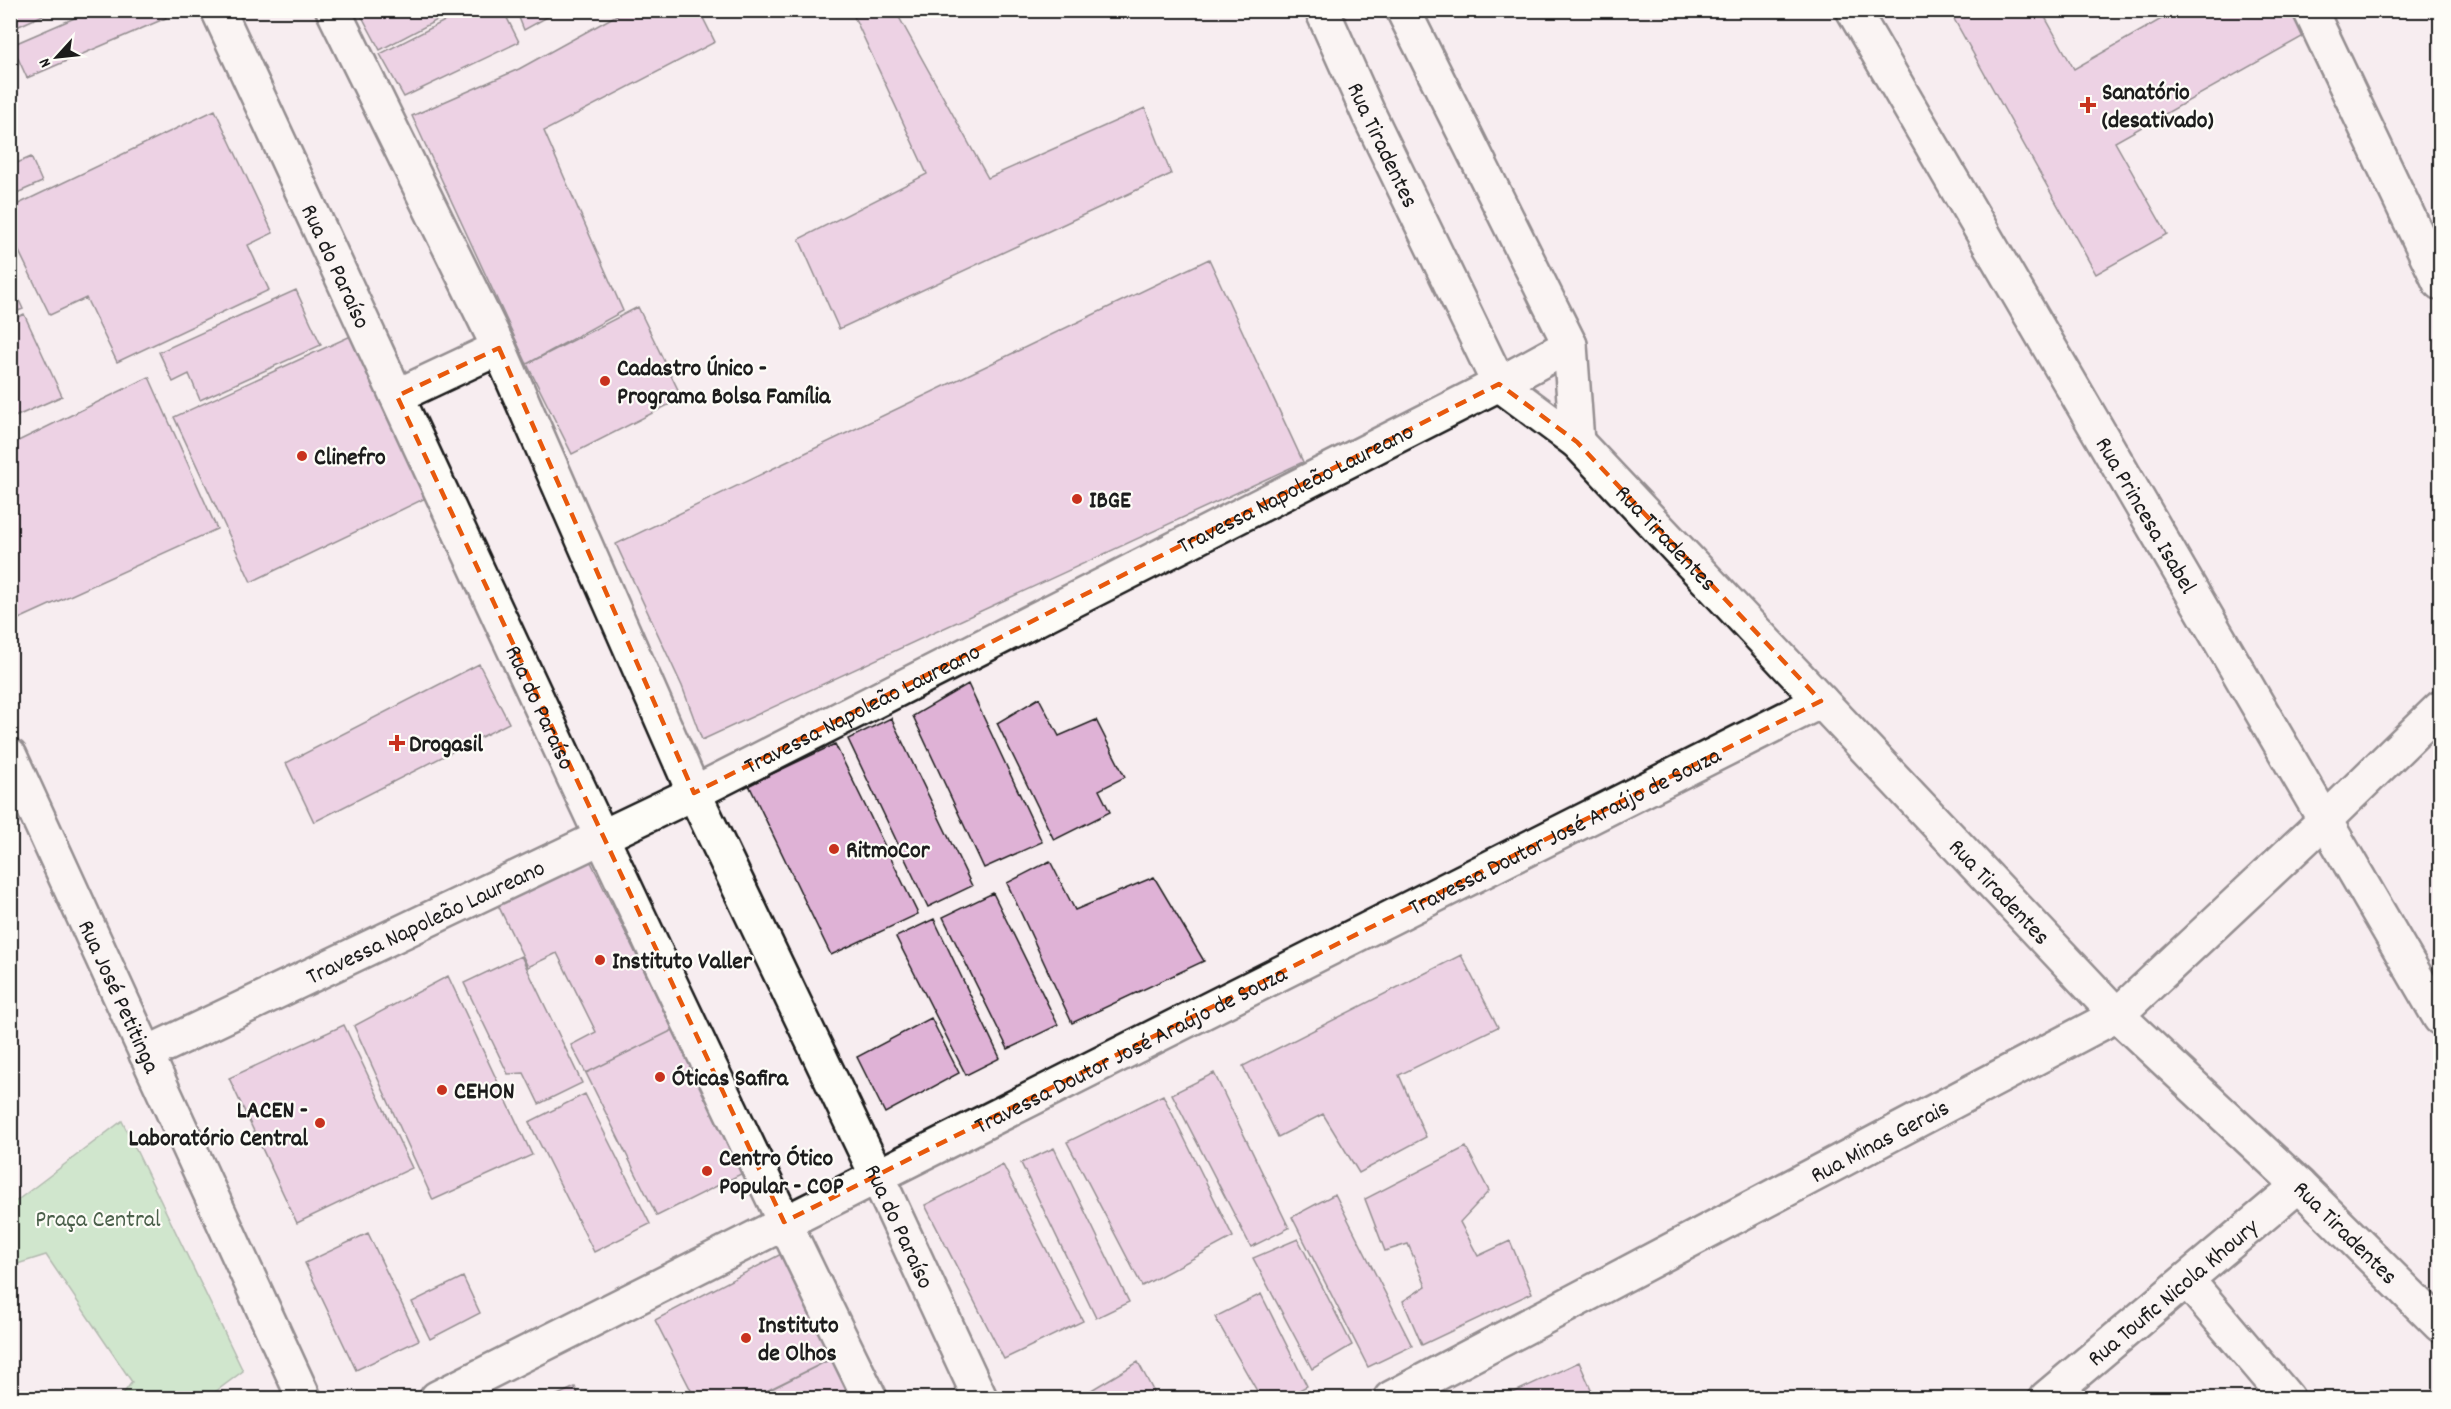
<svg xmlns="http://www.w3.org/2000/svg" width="2451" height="1409" font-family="Dekko,sans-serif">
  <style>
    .green { fill: #a1dda3; stroke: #5e7c60; stroke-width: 1.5 }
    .building { fill: #dfb2d6; stroke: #1c1c1c; stroke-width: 1.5 }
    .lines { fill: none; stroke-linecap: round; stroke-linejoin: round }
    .minor-casing { stroke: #1c1c1c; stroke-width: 38 }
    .tertiary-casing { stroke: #1c1c1c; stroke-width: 38 }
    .minor { stroke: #fdfcf7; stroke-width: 33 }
    .tertiary { stroke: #fdfcf7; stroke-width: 33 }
    .marked { fill: none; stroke: #e8590c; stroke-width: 4.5; stroke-dasharray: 12 8; stroke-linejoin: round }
    .poi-dot { fill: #c8321e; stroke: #fdfcf7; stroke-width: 2 }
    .labels { text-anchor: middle; stroke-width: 4.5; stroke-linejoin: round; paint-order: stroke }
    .poi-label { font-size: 24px; font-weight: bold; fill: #1c1c1c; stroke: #fdfcf7; text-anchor: start }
    .street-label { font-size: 24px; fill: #1c1c1c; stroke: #fdfcf7 }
    .park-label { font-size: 24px; fill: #4b604b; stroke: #fdfcf7 }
  </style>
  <rect width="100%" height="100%" fill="#f7edf0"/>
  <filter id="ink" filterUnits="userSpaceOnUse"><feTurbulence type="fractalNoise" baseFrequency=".0167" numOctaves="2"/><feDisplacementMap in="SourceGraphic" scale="12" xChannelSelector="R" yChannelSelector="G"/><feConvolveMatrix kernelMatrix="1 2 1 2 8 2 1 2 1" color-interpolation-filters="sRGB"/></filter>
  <g filter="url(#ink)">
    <path class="green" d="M 122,1121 L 243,1371 L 207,1398 L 120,1398 L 132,1382 L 46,1255 L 11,1266 L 11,1205 Z"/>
    <path class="building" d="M 10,10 L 50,10 L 50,12 L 10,30 Z
      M 93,10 L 163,10 L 166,18 L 27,78 L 12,45 Z
      M 445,10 L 447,15 L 380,50 L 359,11 Z
      M 466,10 L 503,10 L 519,42 L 404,97 L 380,54 Z
      M 516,10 L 560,10 L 524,30 Z
      M 626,10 L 699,10 L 715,42 L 544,131 L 623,311 L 527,364 L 412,116 L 519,69 Z
      M 851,10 L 895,10 L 988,178 L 1145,108 L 1171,174 L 839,329 L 799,239 L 927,174 Z
      M 1949,10 L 2041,10 L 2074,69 L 2177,10 L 2300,10 L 2311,32 L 2115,142 L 2167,234 L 2096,274 Z
      M 215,110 L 273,233 L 248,245 L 269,290 L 117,362 L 86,298 L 50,315 L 10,233 L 10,208 Z
      M 31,157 L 42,182 L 10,196 L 10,166 Z
      M 1209,259 L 1303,462 L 702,740 L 682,686 L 616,544 Z
      M 10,281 L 23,309 L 10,314 Z
      M 296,290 L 321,345 L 200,400 L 189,374 L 173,382 L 159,352 Z
      M 638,307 L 682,398 L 572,454 L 527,364 Z
      M 24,314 L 62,396 L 10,419 L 10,321 Z
      M 353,335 L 430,496 L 251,582 L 174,417 Z
      M 149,377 L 217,529 L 10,623 L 10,445 Z
      M 479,664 L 509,723 L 314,822 L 286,763 Z
      M 968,684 L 1042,842 L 984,868 L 913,716 Z
      M 1039,698 L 1059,736 L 1096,720 L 1125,777 L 1099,790 L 1110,812 L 1054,840 L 997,723 Z
      M 891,718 L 972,886 L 928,907 L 848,739 Z
      M 835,744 L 918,914 L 831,955 L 749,785 Z
      M 590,860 L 673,1030 L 586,1073 L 571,1045 L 596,1032 L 557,953 L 528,967 L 498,905 Z
      M 1050,861 L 1075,910 L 1154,877 L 1204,961 L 1072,1023 L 1007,883 Z
      M 993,893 L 1058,1025 L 1008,1049 L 943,917 Z
      M 934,919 L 1000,1058 L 966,1075 L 896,937 Z
      M 1461,955 L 1498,1027 L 1399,1075 L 1426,1137 L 1359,1173 L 1323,1114 L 1278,1137 L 1243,1066 Z
      M 521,956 L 582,1083 L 539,1104 L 524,1073 L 508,1074 L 464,983 Z
      M 448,976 L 532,1155 L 433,1200 L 354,1026 Z
      M 931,1018 L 959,1073 L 885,1113 L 857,1057 Z
      M 344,1025 L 412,1168 L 297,1223 L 229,1078 Z
      M 673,1030 L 743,1173 L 657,1216 L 586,1073 Z
      M 1214,1073 L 1289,1228 L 1251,1247 L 1172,1094 Z
      M 585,1094 L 650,1224 L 594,1252 L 529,1122 Z
      M 1163,1095 L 1233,1237 L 1142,1286 L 1067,1142 Z
      M 1466,1147 L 1489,1191 L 1460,1222 L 1478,1256 L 1510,1241 L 1532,1293 L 1422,1345 L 1403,1301 L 1426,1286 L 1408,1244 L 1385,1251 L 1365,1199 Z
      M 1054,1148 L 1129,1302 L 1096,1318 L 1021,1163 Z
      M 1003,1165 L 1083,1321 L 1004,1359 L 925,1205 Z
      M 1335,1194 L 1412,1346 L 1368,1367 L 1292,1217 Z
      M 368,1233 L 419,1340 L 356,1370 L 305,1263 Z
      M 1298,1239 L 1352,1345 L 1312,1369 L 1253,1258 Z
      M 785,1252 L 837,1356 L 752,1398 L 695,1398 L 655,1320 Z
      M 463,1277 L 480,1313 L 430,1339 L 412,1302 Z
      M 1261,1294 L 1307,1386 L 1285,1398 L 1261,1398 L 1215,1317 Z
      M 837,1356 L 858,1398 L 754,1398 Z
      M 1138,1362 L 1157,1398 L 1078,1398 Z
      M 1579,1362 L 1595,1398 L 1502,1398 Z
      M 575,1387 L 580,1398 L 551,1398 Z"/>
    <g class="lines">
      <g class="minor-casing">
        <g id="minor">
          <path d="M 2310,10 L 2440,283"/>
          <path id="s1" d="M 146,1054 L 694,793 L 1499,384 L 1570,345"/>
          <path d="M 2187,1280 L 2287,1398"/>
          <path id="s2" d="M 437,1398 L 1821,701"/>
          <path id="s3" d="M 1391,1398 L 2117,1015 L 2324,821"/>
          <path id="s4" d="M 2046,1398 L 2299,1185"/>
        </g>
      </g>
      <g class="tertiary-casing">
        <g id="tertiary">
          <path id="s5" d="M 218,10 C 434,474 645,940 870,1398"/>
          <path id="s6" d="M 333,10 L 499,348 L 694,793 L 877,1176 L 980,1398"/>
          <path id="s7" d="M 1322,10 L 1369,115 L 1499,384 L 1577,442 L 2117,1015 L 2299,1185 L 2440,1325"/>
          <path d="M 1403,10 L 1570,345 L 1577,442"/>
          <path id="s8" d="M 1853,10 L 2440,1018"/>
          <path d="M 397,396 L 499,348"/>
          <path id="s9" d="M 10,756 L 304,1398"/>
          <path d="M 2324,821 L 2440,708"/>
        </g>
      </g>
      <use href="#minor" class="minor"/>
      <use href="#tertiary" class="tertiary"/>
    </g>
  </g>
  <path d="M0 0H2451V1409H0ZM 499,348 L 694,793 L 1499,384 L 1577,442 L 1821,701 L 784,1222 L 397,396 Z" fill="#f7edf0" fill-opacity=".55" fill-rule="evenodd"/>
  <path class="marked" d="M 499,348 L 694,793 L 1499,384 L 1577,442 L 1821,701 L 784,1222 L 397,396 Z"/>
  <g class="poi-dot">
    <path d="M2085 96h6v6h6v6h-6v6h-6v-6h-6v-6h6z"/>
    <circle cx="605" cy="381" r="6"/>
    <circle cx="302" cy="456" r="6"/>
    <circle cx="1077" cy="499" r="6"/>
    <path d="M394 734h6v6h6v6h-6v6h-6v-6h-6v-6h6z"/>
    <circle cx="834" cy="849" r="6"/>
    <circle cx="600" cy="960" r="6"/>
    <circle cx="660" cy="1077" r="6"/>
    <circle cx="442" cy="1090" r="6"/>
    <circle cx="320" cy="1123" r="6"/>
    <circle cx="707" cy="1171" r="6"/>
    <circle cx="746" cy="1338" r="6"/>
  </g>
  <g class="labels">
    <g class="poi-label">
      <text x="2102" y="99">Sanatório<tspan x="2102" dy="28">(desativado)</tspan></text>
      <text x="617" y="375">Cadastro Único -<tspan x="617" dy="28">Programa Bolsa Família</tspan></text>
      <text x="314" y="464">Clinefro</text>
      <text x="1089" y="507">IBGE</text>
      <text x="409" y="751">Drogasil</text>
      <text x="846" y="857">RitmoCor</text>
      <text x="612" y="968">Instituto Valler</text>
      <text x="672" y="1085">Óticas Safira</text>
      <text x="454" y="1098">CEHON</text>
      <text x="308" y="1117" text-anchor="end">LACEN -<tspan x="308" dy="28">Laboratório Central</tspan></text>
      <text x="719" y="1165">Centro Ótico<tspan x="719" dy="28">Popular - COP</tspan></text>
      <text x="758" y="1332">Instituto<tspan x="758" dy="28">de Olhos</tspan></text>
    </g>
    <g class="street-label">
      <text dy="8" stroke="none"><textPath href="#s7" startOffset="148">Rua Tiradentes</textPath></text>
      <text dy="8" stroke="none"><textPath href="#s5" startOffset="282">Rua do Paraíso</textPath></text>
      <text dy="8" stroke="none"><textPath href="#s1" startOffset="1281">Travessa Napoleão Laureano</textPath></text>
      <text dy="8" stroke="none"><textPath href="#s8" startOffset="584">Rua Princesa Isabel</textPath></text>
      <text dy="8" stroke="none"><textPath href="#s7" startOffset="642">Rua Tiradentes</textPath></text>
      <text dy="8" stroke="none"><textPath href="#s5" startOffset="768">Rua do Paraíso</textPath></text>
      <text dy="8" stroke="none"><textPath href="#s1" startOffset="795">Travessa Napoleão Laureano</textPath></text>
      <text dy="8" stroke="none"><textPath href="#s2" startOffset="1262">Travessa Doutor José Araújo de Souza</textPath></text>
      <text dy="8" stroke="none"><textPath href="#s7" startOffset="1128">Rua Tiradentes</textPath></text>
      <text dy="8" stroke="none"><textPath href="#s1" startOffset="309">Travessa Napoleão Laureano</textPath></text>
      <text dy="8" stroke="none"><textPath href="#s9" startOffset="264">Rua José Petitinga</textPath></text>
      <text dy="8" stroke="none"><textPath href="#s2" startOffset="776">Travessa Doutor José Araújo de Souza</textPath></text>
      <text dy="8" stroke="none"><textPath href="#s3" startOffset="552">Rua Minas Gerais</textPath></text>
      <text dy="8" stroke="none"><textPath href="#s6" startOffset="1342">Rua do Paraíso</textPath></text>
      <text dy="8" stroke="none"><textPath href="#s7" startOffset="1614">Rua Tiradentes</textPath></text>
      <text dy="8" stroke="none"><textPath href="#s4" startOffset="165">Rua Toufic Nicola Khoury</textPath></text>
    </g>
    <g class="park-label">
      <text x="98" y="1226">Praça Central</text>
    </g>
  </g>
  <rect width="2451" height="1409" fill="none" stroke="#fdfcf7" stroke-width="36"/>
  <rect x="18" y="18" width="2415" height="1373" fill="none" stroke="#1c1c1c" stroke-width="2" filter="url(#ink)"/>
  <g transform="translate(57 57) rotate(243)" stroke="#fdfcf7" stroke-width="4.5" paint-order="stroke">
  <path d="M0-4.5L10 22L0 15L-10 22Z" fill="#1c1c1c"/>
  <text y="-9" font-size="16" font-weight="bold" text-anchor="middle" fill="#1c1c1c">N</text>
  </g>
</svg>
